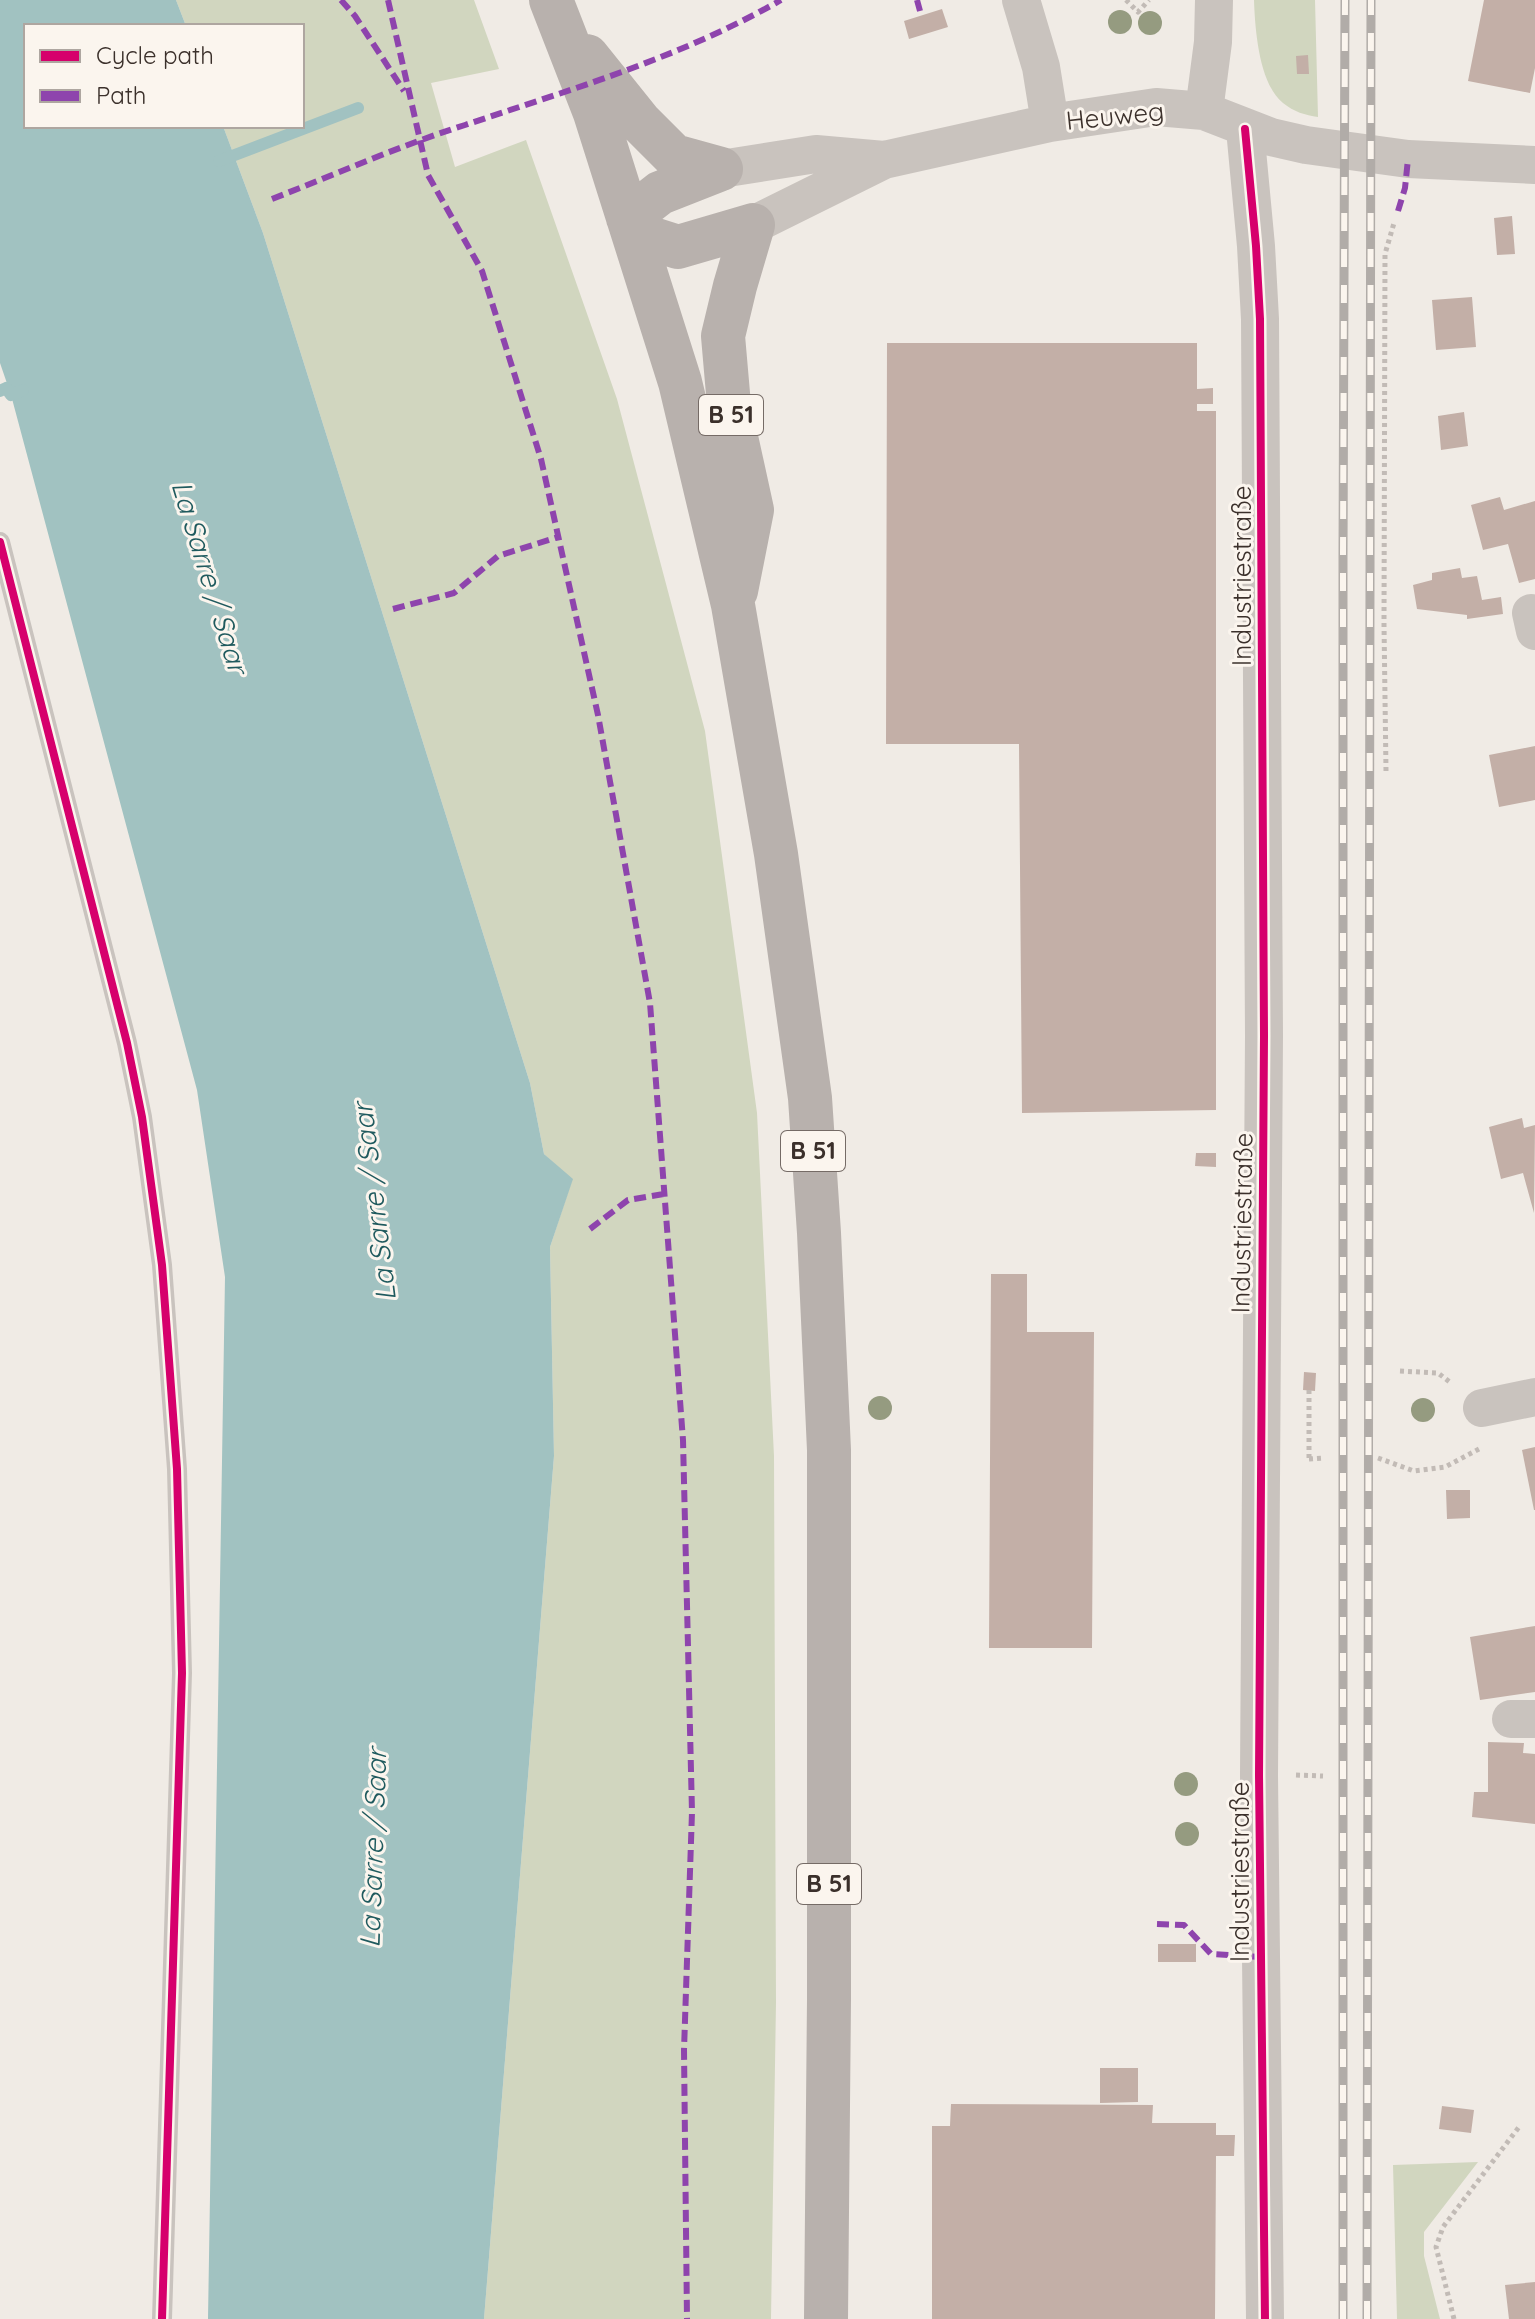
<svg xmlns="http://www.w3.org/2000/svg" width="1535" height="2319" font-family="Quicksand,sans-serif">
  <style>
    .green { fill: #d1d6bf }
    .water { fill: #a1c2c1 }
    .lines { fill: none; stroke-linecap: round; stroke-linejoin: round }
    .stream { stroke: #a1c2c1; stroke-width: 12 }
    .building { fill: #c3afa7 }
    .path { stroke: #c2bbb6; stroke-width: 5; stroke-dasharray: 4 4; stroke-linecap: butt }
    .lane { stroke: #c9c3be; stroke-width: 20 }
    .street { stroke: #c9c3be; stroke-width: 38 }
    .primary { stroke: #b8b1ad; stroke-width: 44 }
    .rail-casing { stroke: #b1aca8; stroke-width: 9 }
    .rail { stroke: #fbf5ee; stroke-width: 6; stroke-dasharray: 18; stroke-linecap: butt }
    .quiet { stroke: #8e44ad; stroke-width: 6; stroke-dasharray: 12 6; stroke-linecap: butt }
    .cycleway-casing { stroke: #fbf5ee; stroke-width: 13 }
    .cycleway { stroke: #d6006c; stroke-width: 8 }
    .tree { fill: #959b80 }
    .labels { text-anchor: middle; stroke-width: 6; stroke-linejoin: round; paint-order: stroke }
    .shield { fill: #fbf5ee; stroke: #756b66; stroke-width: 2 }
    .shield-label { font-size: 24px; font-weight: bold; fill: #3b302b }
    .street-label { font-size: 26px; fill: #3b302b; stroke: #fbf5ee }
    .water-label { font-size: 28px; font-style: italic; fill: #1f5a5e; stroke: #fbf5ee }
  </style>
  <rect width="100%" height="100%" fill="#f0ebe5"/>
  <path class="green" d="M 176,0 L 474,0 L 499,69 L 431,83 L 455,167 L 526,140 L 617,399 L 705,731 L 757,1113 L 774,1456 L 776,2002 L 771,2319 L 484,2319 L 554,1456 L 550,1247 L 572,1180 L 544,1154 L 530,1083 L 263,233 L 223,126 L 302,126 L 302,26 L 186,26 Z
    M 1254,0 L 1315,0 L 1318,117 C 1305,115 1294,112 1283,103 C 1259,84 1255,29 1254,0 Z
    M 1478,2162 L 1424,2232 L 1424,2256 L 1440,2319 L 1397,2319 L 1393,2165 Z"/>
  <path class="water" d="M 0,0 L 176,0 L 186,26 L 26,26 L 26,126 L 223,126 L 263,233 L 530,1083 L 544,1154 L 573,1179 L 550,1247 L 554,1456 L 484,2319 L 208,2319 L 225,1277 L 197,1090 L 11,395 L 0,363 Z"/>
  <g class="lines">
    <path class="stream" d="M 219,161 L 358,108
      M 0,391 L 6,388 L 11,395 L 23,390"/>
  </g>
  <path class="building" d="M 1484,0 L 1535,0 L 1535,68 L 1530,93 L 1468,81 Z
    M 942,9 L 948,27 L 909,39 L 904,21 Z
    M 1308,55 L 1309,74 L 1297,74 L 1296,56 Z
    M 1512,216 L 1515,254 L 1497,255 L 1494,218 Z
    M 1472,297 L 1476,347 L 1436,350 L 1432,300 Z
    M 887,343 L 1197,343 L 1197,389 L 1213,388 L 1213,404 L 1197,404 L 1197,411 L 1216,411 L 1216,1110 L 1022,1113 L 1019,744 L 886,744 Z
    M 1464,412 L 1468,446 L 1441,450 L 1438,416 Z
    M 1500,497 L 1504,510 L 1535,501 L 1535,579 L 1519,583 L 1508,544 L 1483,550 L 1471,505 Z
    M 1460,568 L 1462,578 L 1477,576 L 1482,600 L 1501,597 L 1503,614 L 1467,619 L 1467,615 L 1417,609 L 1413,585 L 1432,580 L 1432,573 Z
    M 1535,746 L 1535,800 L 1499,807 L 1489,755 Z
    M 1522,1118 L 1524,1128 L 1535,1125 L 1534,1213 L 1523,1173 L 1501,1179 L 1489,1127 Z
    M 1196,1153 L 1216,1153 L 1216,1167 L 1195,1166 Z
    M 991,1274 L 1027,1274 L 1027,1332 L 1094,1332 L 1092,1648 L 989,1648 Z
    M 1304,1372 L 1316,1373 L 1315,1391 L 1303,1390 Z
    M 1535,1447 L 1535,1510 L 1534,1510 L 1522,1450 Z
    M 1446,1490 L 1470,1490 L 1470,1518 L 1447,1519 Z
    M 1535,1626 L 1535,1692 L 1480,1700 L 1470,1637 Z
    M 1488,1742 L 1524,1743 L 1523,1753 L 1535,1754 L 1535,1824 L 1472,1817 L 1474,1792 L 1488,1792 Z
    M 1158,1944 L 1196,1944 L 1196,1962 L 1158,1962 Z
    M 1100,2068 L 1138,2068 L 1138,2102 L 1100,2103 Z
    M 951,2104 L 1153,2105 L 1152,2123 L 1216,2123 L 1216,2135 L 1235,2135 L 1234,2156 L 1216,2156 L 1215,2319 L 932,2319 L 932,2126 L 950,2126 Z
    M 1442,2106 L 1474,2110 L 1471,2133 L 1439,2129 Z
    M 1535,2282 L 1535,2319 L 1509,2319 L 1505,2285 Z"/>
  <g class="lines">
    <path class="path" d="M 1126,0 L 1138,12 L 1149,0
      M 1386,771 L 1384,624 L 1385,254 L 1394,223
      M 1400,1371 L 1438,1373 L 1451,1383
      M 1309,1390 L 1309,1459
      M 1378,1458 L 1414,1471 L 1445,1467 L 1479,1449
      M 1309,1459 L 1324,1458
      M 1296,1775 L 1323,1776
      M 1454,2319 L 1436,2247 L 1443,2227 L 1519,2127"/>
    <path class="lane" d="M 0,542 L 127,1043 L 142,1117 L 162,1265 L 177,1469 L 182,1673 L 162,2319"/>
    <path class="street" d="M 1021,0 L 1041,67 L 1050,123
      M 1204,111 L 1213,42 L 1214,0
      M 1245,129 L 1256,246 L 1260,319 L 1264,1036 L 1259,1775 L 1265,2319
      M 721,169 L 816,154 L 884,160
      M 753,225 L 884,160 L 1050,123 L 1156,107 L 1204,111 L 1271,137 L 1306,145 L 1408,159 L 1535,165
      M 1531,613 L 1535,631
      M 1482,1408 L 1535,1397
      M 1511,1719 L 1535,1719"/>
    <path class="primary" d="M 551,0 L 595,113 L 680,382 L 733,605 L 776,854 L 810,1098 L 819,1233 L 829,1450 L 829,1999 L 826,2319
      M 587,56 L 640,122 L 674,156 L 721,169
      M 628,218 L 660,193 L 721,169
      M 634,233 L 678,247 L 753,225 L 735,286 L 723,336 L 729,405 L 752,510 L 736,591"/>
    <g class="rail-casing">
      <path id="rail" d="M 1343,2319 L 1343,558 L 1345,0
        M 1367,2319 L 1371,0"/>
    </g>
    <use href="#rail" class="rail"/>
    <path class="quiet" d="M 341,0 L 355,16 L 404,91
      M 388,0 L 428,175 L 482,271 L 541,459 L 598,715 L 650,1003 L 683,1440 L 692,1812 L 684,2050 L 687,2319
      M 917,0 L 920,11
      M 272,199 C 336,174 399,146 465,125 C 572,89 682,57 781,0
      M 1398,211 L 1405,188 L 1408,159
      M 393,609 L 454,593 L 498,556 L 558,537
      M 590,1229 L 628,1200 L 664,1194
      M 1157,1924 L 1184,1925 L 1211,1954 L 1261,1957"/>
    <g class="cycleway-casing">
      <path id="cycleway" d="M 1245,129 L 1256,246 L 1260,319 L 1264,1036 L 1259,1775 L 1265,2319
        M 0,542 L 127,1043 L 142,1117 L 162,1265 L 177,1469 L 182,1673 L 162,2319"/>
    </g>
    <use href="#cycleway" class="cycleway"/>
  </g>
  <g class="tree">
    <circle cx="1120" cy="22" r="12"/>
    <circle cx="1150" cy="23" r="12"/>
    <circle cx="880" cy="1408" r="12"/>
    <circle cx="1423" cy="1410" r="12"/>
    <circle cx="1186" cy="1784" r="12"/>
    <circle cx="1187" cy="1834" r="12"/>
  </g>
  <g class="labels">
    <g class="shield">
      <rect x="699" y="395" width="64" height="40" rx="6"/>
      <rect x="781" y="1131" width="64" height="40" rx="6"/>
      <rect x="797" y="1864" width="64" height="40" rx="6"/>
    </g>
    <g class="shield-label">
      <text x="731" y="423">B 51</text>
      <text x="813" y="1159">B 51</text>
      <text x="829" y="1892">B 51</text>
    </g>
    <g class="street-label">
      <text transform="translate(1115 116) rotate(-6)" y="9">Heuweg</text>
      <text transform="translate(1242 576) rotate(-90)" y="9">Industriestraße</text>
      <text transform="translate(1242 1223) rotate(-89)" y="9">Industriestraße</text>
      <text transform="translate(1240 1872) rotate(-90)" y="9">Industriestraße</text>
    </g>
    <g class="water-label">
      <text transform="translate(210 577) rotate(73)" y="10">La Sarre / Saar</text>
      <text transform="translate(374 1202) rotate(-97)" y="10">La Sarre / Saar</text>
      <text transform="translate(373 1848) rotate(-88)" y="10">La Sarre / Saar</text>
    </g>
  </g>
  <rect x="24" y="24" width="280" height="104" fill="#fbf5ee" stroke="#aea6a0" stroke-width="2"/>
  <rect x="40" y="50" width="40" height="12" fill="#d6006c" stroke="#aea6a0" stroke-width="2"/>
  <text x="96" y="64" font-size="24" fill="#3b302b">Cycle path</text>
  <rect x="40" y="90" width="40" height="12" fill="#8e44ad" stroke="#aea6a0" stroke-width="2"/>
  <text x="96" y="104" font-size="24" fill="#3b302b">Path</text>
</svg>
